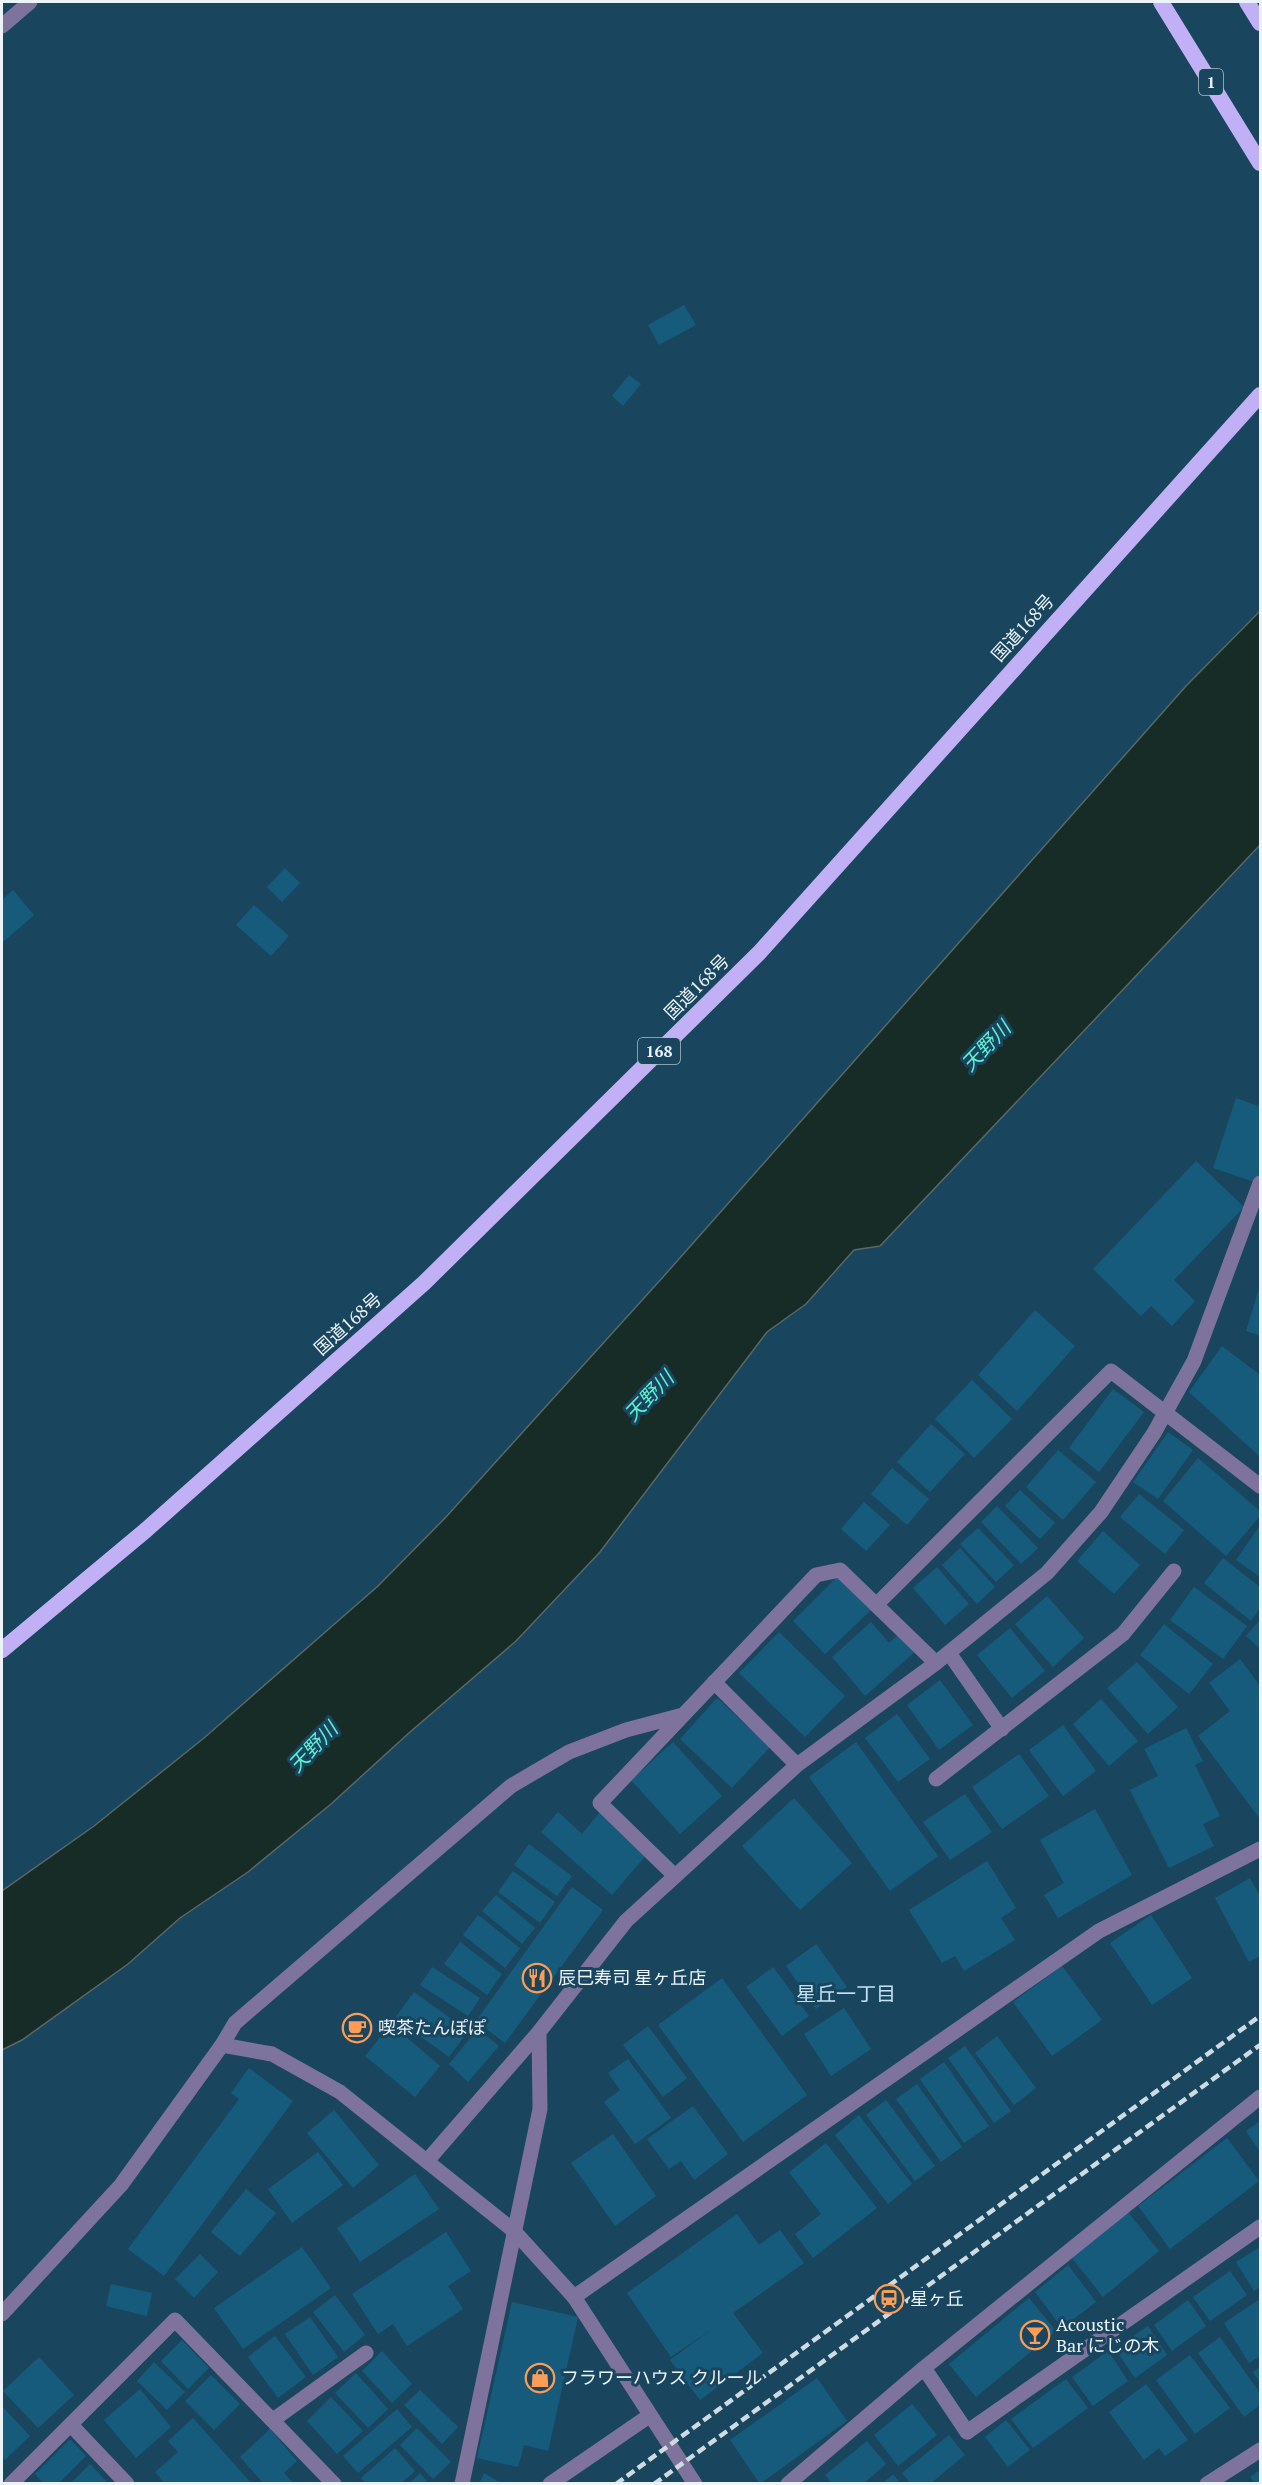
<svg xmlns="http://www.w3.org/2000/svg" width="1262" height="2485" font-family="'PT Serif','Noto Sans JP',serif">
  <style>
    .water { fill: #182c27; stroke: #586866; stroke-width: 1.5 }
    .building { fill: #175b7c }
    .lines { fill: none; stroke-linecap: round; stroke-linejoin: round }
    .service { stroke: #7d739c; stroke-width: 15 }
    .minor { stroke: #7d739c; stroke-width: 15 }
    .tertiary { stroke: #7d739c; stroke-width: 15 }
    .trunk { stroke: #c1b0f6; stroke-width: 16 }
    .rail { stroke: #cedbe3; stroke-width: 4.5; stroke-dasharray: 9 4.5; stroke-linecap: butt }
    .labels { text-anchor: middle; stroke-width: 6; stroke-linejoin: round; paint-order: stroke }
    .shield { fill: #19465e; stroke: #adc0ca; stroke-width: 1.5 }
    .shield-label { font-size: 16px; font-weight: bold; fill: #ecf4f9 }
    .street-label { font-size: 18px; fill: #ecf4f9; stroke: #19465e }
    .poi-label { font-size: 18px; fill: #ecf4f9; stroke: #19465e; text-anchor: start }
    .water-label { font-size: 20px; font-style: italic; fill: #5ef2d1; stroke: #19465e }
    .neighbourhood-label { font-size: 20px; fill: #c2e1f5; stroke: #19465e }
  </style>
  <rect width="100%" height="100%" fill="#19465e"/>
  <path class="water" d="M 1260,611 L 1260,845 L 880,1246 L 854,1250 L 806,1304 L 767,1332 L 600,1552 L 516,1641 L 410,1732 L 331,1804 L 248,1872 L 180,1918 L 128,1964 L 22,2040 L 2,2050 L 2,1891 L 94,1826 L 204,1738 L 378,1586 L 446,1517 L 663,1277 L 1186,686 Z"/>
  <path class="building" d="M 684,305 L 696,325 L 659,345 L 648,325 Z
    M 629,375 L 641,384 L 623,406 L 612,396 Z
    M 285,868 L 300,883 L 282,902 L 267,887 Z
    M 13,890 L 34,915 L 2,943 L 2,900 Z
    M 254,905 L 289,936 L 271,956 L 236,925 Z
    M 1236,1098 L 1258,1106 L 1260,1101 L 1260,1173 L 1257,1183 L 1213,1168 Z
    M 1196,1161 L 1244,1207 L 1174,1280 L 1195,1301 L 1172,1326 L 1151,1306 L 1141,1316 L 1093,1269 Z
    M 1260,1285 L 1260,1336 L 1246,1331 Z
    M 1035,1310 L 1075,1346 L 1017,1411 L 978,1375 Z
    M 1222,1346 L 1260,1375 L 1259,1456 L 1189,1392 Z
    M 972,1380 L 1012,1419 L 974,1458 L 935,1419 Z
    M 1113,1389 L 1144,1412 L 1099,1472 L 1069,1448 Z
    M 931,1424 L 965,1454 L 930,1492 L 897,1462 Z
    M 1168,1432 L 1193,1450 L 1158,1499 L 1133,1482 Z
    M 1058,1450 L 1096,1482 L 1063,1520 L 1026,1487 Z
    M 1198,1458 L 1260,1511 L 1260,1516 L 1226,1556 L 1163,1501 Z
    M 892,1468 L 929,1499 L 907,1525 L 871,1494 Z
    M 1020,1490 L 1055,1523 L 1040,1539 L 1005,1506 Z
    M 1139,1494 L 1184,1530 L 1165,1554 L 1120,1517 Z
    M 864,1502 L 890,1525 L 866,1551 L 841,1529 Z
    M 997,1506 L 1038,1548 L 1021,1564 L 981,1522 Z
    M 1260,1525 L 1260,1577 L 1236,1560 Z
    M 978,1528 L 1014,1565 L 996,1582 L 960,1544 Z
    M 1103,1531 L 1140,1565 L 1114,1594 L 1077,1561 Z
    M 960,1548 L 995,1587 L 977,1604 L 942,1565 Z
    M 1223,1558 L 1260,1587 L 1260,1608 L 1251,1621 L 1204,1583 Z
    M 937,1567 L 969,1604 L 945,1625 L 913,1588 Z
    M 842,1572 L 875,1606 L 825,1654 L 793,1621 Z
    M 1194,1587 L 1247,1626 L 1223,1659 L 1170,1620 Z
    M 1047,1596 L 1084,1638 L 1053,1667 L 1015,1624 Z
    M 1260,1620 L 1260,1649 L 1246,1636 Z
    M 871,1622 L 889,1643 L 901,1632 L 917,1650 L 865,1696 L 832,1657 Z
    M 1164,1624 L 1213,1664 L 1189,1694 L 1140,1655 Z
    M 1010,1628 L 1045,1671 L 1012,1698 L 977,1655 Z
    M 779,1632 L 845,1696 L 805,1737 L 739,1673 Z
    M 1240,1659 L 1260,1686 L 1260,1819 L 1198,1736 L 1230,1711 L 1209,1683 Z
    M 1137,1662 L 1178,1707 L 1148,1734 L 1107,1688 Z
    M 940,1680 L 973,1725 L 939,1750 L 907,1705 Z
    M 717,1698 L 770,1747 L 732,1788 L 680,1739 Z
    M 1101,1699 L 1138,1741 L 1109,1766 L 1073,1724 Z
    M 897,1714 L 930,1759 L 898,1782 L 865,1738 Z
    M 1063,1725 L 1096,1771 L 1063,1796 L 1029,1750 Z
    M 1186,1728 L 1203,1761 L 1195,1765 L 1220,1816 L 1203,1824 L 1214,1846 L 1169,1868 L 1130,1790 L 1158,1776 L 1144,1749 Z
    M 673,1742 L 722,1796 L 680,1834 L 631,1780 Z
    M 856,1742 L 938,1856 L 890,1891 L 809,1777 Z
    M 1019,1754 L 1049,1796 L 1002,1829 L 972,1787 Z
    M 965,1794 L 992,1832 L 950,1860 L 923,1822 Z
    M 794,1798 L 852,1863 L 800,1910 L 742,1846 Z
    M 1095,1809 L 1132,1875 L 1058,1918 L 1044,1895 L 1064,1883 L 1040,1840 Z
    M 601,1811 L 649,1852 L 612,1895 L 541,1832 L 558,1812 L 582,1834 Z
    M 529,1844 L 572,1876 L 557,1896 L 514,1865 Z
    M 987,1861 L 1016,1908 L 1001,1918 L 1015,1940 L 964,1971 L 955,1956 L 942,1963 L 909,1910 Z
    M 513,1871 L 555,1902 L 540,1923 L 498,1892 Z
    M 1250,1878 L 1260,1896 L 1260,1956 L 1249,1962 L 1215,1898 Z
    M 572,1887 L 603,1910 L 505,2043 L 476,2021 Z
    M 496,1895 L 535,1928 L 522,1944 L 482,1911 Z
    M 478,1915 L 520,1948 L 505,1968 L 463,1935 Z
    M 1151,1915 L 1192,1978 L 1152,2005 L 1110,1943 Z
    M 460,1942 L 502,1974 L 487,1995 L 444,1964 Z
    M 816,1944 L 847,1987 L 816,2009 L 786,1966 Z
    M 1062,1966 L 1102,2020 L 1052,2056 L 1013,2002 Z
    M 432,1967 L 480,1998 L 468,2016 L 420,1985 Z
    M 773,1967 L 809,2016 L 782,2036 L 746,1987 Z
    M 722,1978 L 807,2095 L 743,2142 L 658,2025 Z
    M 414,1992 L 468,2031 L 449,2057 L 395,2018 Z
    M 844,2008 L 871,2049 L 831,2076 L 804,2034 Z
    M 391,2024 L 440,2066 L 415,2097 L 365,2056 Z
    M 648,2026 L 687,2078 L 663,2097 L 623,2045 Z
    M 478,2029 L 499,2046 L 468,2082 L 449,2064 Z
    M 997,2036 L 1036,2088 L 1014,2105 L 975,2053 Z
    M 965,2046 L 1011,2111 L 994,2123 L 948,2058 Z
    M 628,2059 L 671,2118 L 635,2144 L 604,2102 L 620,2090 L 608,2073 Z
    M 944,2062 L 989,2126 L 964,2143 L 920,2079 Z
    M 249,2068 L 293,2101 L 164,2276 L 128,2249 L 239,2099 L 231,2093 Z
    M 917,2084 L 962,2147 L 941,2162 L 896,2099 Z
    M 886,2100 L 935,2166 L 915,2181 L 866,2115 Z
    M 693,2106 L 728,2154 L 694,2180 L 681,2161 L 669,2169 L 647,2139 Z
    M 334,2110 L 379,2165 L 353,2188 L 307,2133 Z
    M 859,2115 L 912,2184 L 888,2204 L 835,2135 Z
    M 1260,2121 L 1260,2152 L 1246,2131 Z
    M 613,2134 L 656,2196 L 615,2226 L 571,2163 Z
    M 1227,2138 L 1259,2181 L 1170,2249 L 1138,2206 Z
    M 826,2143 L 877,2208 L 813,2258 L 795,2234 L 821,2214 L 789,2172 Z
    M 318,2152 L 343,2185 L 292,2223 L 268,2189 Z
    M 415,2174 L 439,2209 L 360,2262 L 337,2228 Z
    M 246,2189 L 276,2213 L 240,2256 L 211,2232 Z
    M 1128,2212 L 1159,2251 L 1103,2297 L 1071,2257 Z
    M 737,2214 L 759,2245 L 780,2230 L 804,2263 L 733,2313 L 763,2353 L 700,2400 L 670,2360 L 712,2329 L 671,2357 L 627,2293 Z
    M 446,2232 L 471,2271 L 448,2286 L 463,2309 L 407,2346 L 393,2324 L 378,2334 L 352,2294 Z
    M 302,2247 L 331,2288 L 243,2349 L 214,2308 Z
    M 1260,2247 L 1260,2287 L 1254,2291 L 1236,2262 Z
    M 200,2254 L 218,2272 L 194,2298 L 175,2279 Z
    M 1068,2265 L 1096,2302 L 1062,2328 L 1035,2292 Z
    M 1230,2271 L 1247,2295 L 1210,2321 L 1193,2297 Z
    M 111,2284 L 152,2293 L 147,2316 L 106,2306 Z
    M 335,2295 L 365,2335 L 344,2352 L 313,2312 Z
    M 1029,2298 L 1056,2331 L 976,2397 L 949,2364 Z
    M 1260,2299 L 1260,2356 L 1249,2363 L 1224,2323 Z
    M 1188,2300 L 1206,2326 L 1172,2351 L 1154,2325 Z
    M 512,2302 L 578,2317 L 548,2451 L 524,2445 L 518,2467 L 477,2458 Z
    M 310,2317 L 338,2357 L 313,2375 L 285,2334 Z
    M 1148,2326 L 1167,2355 L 1135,2378 L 1115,2349 Z
    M 275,2336 L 306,2377 L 278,2398 L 248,2357 Z
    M 1220,2337 L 1260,2393 L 1260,2405 L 1244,2417 L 1198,2353 Z
    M 182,2340 L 209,2368 L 188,2389 L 161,2361 Z
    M 382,2351 L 412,2384 L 392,2403 L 362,2371 Z
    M 1108,2351 L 1128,2381 L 1093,2406 L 1072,2377 Z
    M 1190,2355 L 1230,2408 L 1195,2434 L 1156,2380 Z
    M 39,2357 L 74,2395 L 38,2428 L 3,2391 Z
    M 154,2362 L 185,2392 L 167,2410 L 137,2381 Z
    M 1260,2367 L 1260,2383 L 1253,2372 Z
    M 356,2373 L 388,2409 L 368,2428 L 335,2393 Z
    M 211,2375 L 240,2404 L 214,2430 L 185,2401 Z
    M 817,2378 L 847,2421 L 760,2484 L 730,2440 Z
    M 1066,2379 L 1088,2408 L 1033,2448 L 1011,2419 Z
    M 1146,2384 L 1188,2440 L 1165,2456 L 1159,2448 L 1144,2460 L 1109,2412 Z
    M 140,2389 L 171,2427 L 136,2458 L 104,2420 Z
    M 420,2390 L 458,2427 L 442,2444 L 404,2405 Z
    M 331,2397 L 363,2431 L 337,2454 L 307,2421 Z
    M 912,2404 L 937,2435 L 898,2466 L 874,2435 Z
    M 2,2406 L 30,2436 L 5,2460 L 2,2456 Z
    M 397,2409 L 412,2427 L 358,2473 L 343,2456 Z
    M 193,2418 L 252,2484 L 165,2484 L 155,2472 L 178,2452 L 168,2441 Z
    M 1006,2420 L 1030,2450 L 1008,2467 L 985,2437 Z
    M 417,2428 L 451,2462 L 433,2479 L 400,2445 Z
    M 270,2429 L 297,2461 L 284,2473 L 294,2484 L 264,2484 L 240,2457 Z
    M 949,2435 L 965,2455 L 930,2484 L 911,2484 L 902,2473 Z
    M 70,2439 L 86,2456 L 58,2484 L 44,2484 L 35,2474 Z
    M 867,2441 L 886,2464 L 863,2484 L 832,2484 L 825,2475 Z
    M 395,2448 L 415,2471 L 400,2484 L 366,2484 L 361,2478 Z
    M 90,2464 L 109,2484 L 70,2484 Z
    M 1260,2470 L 1260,2484 L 1255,2484 L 1250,2477 Z
    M 420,2473 L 429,2484 L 409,2484 Z
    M 484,2473 L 503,2484 L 479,2484 Z
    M 893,2474 L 901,2484 L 882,2484 Z"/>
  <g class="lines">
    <path class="service" d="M 949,1653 L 1002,1729
      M 936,1779 L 1123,1634 L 1174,1571
      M 924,2368 L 1260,2097
      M 273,2420 L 366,2353
      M 788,2484 L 924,2368 L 967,2432"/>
    <path class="minor" d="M 2,26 L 30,2
      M 876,1605 L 1111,1371 L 1260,1486
      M 714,1682 L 797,1765
      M 675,1876 L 600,1803 L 816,1575 L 840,1570 L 936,1663
      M 222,2045 L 235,2023 L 511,1786 L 569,1752 L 626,1730 L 683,1715
      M 427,2161 L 539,2032 L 626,1921 L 797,1765 L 936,1663 L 1047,1573 L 1101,1512 L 1154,1433 L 1194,1361 L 1260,1183
      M 574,2297 L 1099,1931 L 1260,1849
      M 71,2425 L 127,2484
      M 967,2432 L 1260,2227
      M 11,2484 L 175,2320 L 334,2484
      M 462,2484 L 540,2109 L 539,2032
      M 550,2484 L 649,2416
      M 1207,2484 L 1260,2450"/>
    <path class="tertiary" d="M 2,2314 L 121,2185 L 222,2045 L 272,2054 L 340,2092 L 514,2231 L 574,2297 L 695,2484"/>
    <path class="trunk" d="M 1161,2 L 1260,163
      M 1247,2 L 1260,23
      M 2,1650 L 146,1530 L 424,1283 L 759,953 L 1260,395"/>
    <path class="rail" d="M 616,2484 L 1260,2016
      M 654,2484 L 1260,2045"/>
  </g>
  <defs>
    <g id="restaurant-ring" transform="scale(1.5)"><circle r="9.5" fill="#19465e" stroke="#fd9d55" stroke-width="1.5"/><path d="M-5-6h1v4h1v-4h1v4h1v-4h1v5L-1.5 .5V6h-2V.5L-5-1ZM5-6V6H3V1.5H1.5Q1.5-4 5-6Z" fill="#fd9d55"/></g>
    <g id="cafe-ring" transform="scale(1.5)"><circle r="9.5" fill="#19465e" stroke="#fd9d55" stroke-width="1.5"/><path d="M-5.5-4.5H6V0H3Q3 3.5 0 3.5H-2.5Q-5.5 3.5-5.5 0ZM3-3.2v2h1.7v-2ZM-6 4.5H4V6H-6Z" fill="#fd9d55"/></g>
    <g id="station-ring" transform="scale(1.5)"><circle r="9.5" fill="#19465e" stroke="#fd9d55" stroke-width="1.5"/><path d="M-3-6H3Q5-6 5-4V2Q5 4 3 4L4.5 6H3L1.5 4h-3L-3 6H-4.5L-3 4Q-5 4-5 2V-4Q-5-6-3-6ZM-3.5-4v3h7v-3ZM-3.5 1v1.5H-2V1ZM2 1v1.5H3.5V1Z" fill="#fd9d55"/></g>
    <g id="bar-ring" transform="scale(1.5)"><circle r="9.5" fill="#19465e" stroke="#fd9d55" stroke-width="1.5"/><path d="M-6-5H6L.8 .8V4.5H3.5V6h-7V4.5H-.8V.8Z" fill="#fd9d55"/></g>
    <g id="shop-ring" transform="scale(1.5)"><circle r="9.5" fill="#19465e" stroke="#fd9d55" stroke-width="1.5"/><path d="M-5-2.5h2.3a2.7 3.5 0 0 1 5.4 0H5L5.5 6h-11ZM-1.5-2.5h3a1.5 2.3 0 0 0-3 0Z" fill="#fd9d55"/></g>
  </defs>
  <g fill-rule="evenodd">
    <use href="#restaurant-ring" x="537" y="1978"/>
    <use href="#cafe-ring" x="357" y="2028"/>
    <use href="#station-ring" x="889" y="2299"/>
    <use href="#bar-ring" x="1035" y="2335"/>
    <use href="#shop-ring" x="540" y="2378"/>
  </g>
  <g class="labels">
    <g class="shield">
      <rect x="1199" y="69" width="24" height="26" rx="4.5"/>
      <rect x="638" y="1038" width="42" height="26" rx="4.5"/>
    </g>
    <g class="shield-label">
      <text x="1211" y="88">1</text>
      <text x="659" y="1057">168</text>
    </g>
    <g class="street-label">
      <text transform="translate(1023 628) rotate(-48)" y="6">国道168号</text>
      <text transform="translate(697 987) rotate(-45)" y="6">国道168号</text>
      <text transform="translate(348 1324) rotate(-42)" y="6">国道168号</text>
    </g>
    <g class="poi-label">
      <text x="558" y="1984">辰巳寿司 星ヶ丘店</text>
      <text x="378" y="2034">喫茶たんぽぽ</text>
      <text x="910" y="2305">星ヶ丘</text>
      <text x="1056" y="2331">Acoustic<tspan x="1056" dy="21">Bar にじの木</tspan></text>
      <text x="561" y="2384">フラワーハウス クルール</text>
    </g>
    <g class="water-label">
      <text transform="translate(986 1046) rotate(-46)" y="7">天野川</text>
      <text transform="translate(649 1396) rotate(-46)" y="7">天野川</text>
      <text transform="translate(313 1747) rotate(-46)" y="7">天野川</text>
    </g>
    <g class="neighbourhood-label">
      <text x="846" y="2001">星丘一丁目</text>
    </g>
  </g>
  <rect width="1262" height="2485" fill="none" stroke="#ecf4f9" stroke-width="6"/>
</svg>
